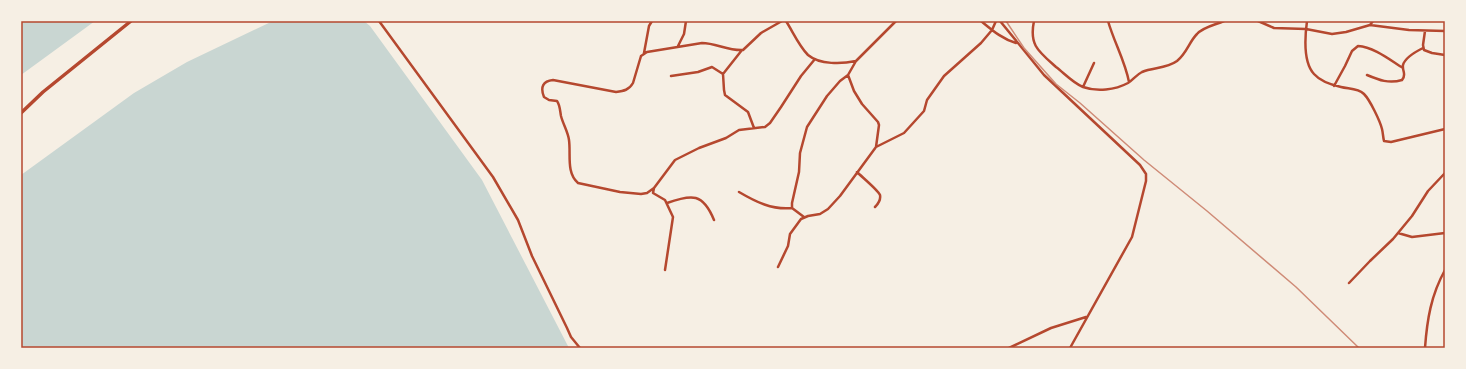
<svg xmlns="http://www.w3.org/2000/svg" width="1466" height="369" font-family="'Archivo Narrow',sans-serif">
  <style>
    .water { fill: #c9d6d2 }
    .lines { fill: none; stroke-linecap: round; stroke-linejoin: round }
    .minor { stroke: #b5482f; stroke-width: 2.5 }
    .secondary { stroke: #b5482f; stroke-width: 3.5 }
    .rail { stroke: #cf8b77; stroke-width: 1.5 }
    .neatline { fill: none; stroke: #b5482f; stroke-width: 1.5 }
  </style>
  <rect width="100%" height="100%" fill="#f6efe4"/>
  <path class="water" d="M 21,21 L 95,21 L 21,75 Z
    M 273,21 L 364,21 L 370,26 L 482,180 L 569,348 L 21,348 L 21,175 L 134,93 L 187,62 Z"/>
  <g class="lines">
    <path class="minor" d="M 379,21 L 493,177 L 518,220 L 532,256 L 567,328 L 571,337 L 580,348
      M 782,21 L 761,33 L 743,50 C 728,51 716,43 702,43 L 647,52 L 641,56 L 633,83 C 629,90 624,91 616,92 L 553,80 C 543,81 540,87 544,97 L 549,100 L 557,101 C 560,105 560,111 561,116 C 563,124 568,132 569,140 C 571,154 566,173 578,183 L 620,192 L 641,194 L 647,193 L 654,188 L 675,160 L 699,148 L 726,138 L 739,130 L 765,127 L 770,123 L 781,107 L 801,76 L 815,59
      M 786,21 C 793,32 799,46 808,55 C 820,65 842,64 856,61
      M 981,21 C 992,30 1002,39 1016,43
      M 1000,21 L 1044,75 L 1140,165 L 1146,174 L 1146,181 L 1132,237 L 1070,348
      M 1034,21 C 1029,45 1038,51 1056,67 C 1064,73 1073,83 1083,87 C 1097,92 1115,90 1128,83 C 1133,80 1136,75 1142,72 C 1153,67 1166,69 1177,61 C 1187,53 1189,42 1197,34 C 1203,27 1215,25 1224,21
      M 1108,21 C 1114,42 1125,61 1129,82
      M 1258,21 L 1274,28 L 1306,29 L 1332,34 L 1346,32 L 1370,25 L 1409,30 L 1445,31
      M 1307,21 C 1305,36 1303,62 1314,74 C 1321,82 1332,85 1341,87 C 1349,89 1358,88 1364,94 C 1370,100 1380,121 1382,129 C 1383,133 1383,137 1384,141 L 1391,142 L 1445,129
      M 1370,25 L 1373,21
      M 1425,31 L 1423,45 L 1424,50 L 1432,53 L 1445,55
      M 678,46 L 684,34 L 686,21
      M 644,53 L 649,26 L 652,21
      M 723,74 L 724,90 L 725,95 L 748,112 L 754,128
      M 848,75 L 854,91 L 862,104 L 878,122 L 879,125 L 876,147
      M 1367,75 C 1379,80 1389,84 1402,80 C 1407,75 1402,71 1403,65 C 1405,57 1417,51 1423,48
      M 671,76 L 698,72 L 712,67 L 723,74 L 742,50
      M 1334,86 L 1345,66 L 1352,51 L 1358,46 C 1374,47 1390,60 1403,68
      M 1083,87 L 1094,63
      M 857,172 C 862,177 878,190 880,195 C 881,200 878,204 875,207
      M 654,188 L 653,193 L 665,200 L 673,217 L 665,270
      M 739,192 C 756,202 772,210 792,208
      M 667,203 C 692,194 703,193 714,220
      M 804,217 L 792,208 L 792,203 L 799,172 L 800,153 L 807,127 L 827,96 L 840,81 L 848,75 L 856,61 L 896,21
      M 1398,233 L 1412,237 L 1445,233
      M 778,267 L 788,246 L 790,234 L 801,219 L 808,216 L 820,214 L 828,209 L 840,196 L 876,147 L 904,133 L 924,111 L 927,100 L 944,76 L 981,43 L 992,30 L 996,21
      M 1349,283 L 1370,261 L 1393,239 L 1412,216 L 1428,191 L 1445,173
      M 1009,348 L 1051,328 L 1086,317
      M 1425,348 C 1427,320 1431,295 1445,270"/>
    <path class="secondary" d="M 21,113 L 43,92 L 131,21"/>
    <path class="rail" d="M 1006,21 L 1024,48 L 1056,84 L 1080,103 L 1144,160 L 1207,211 L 1296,287 L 1359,348"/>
  </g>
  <rect width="1466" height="369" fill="none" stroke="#f6efe4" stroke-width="44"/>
  <rect x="22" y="22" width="1422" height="325" class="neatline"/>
</svg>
